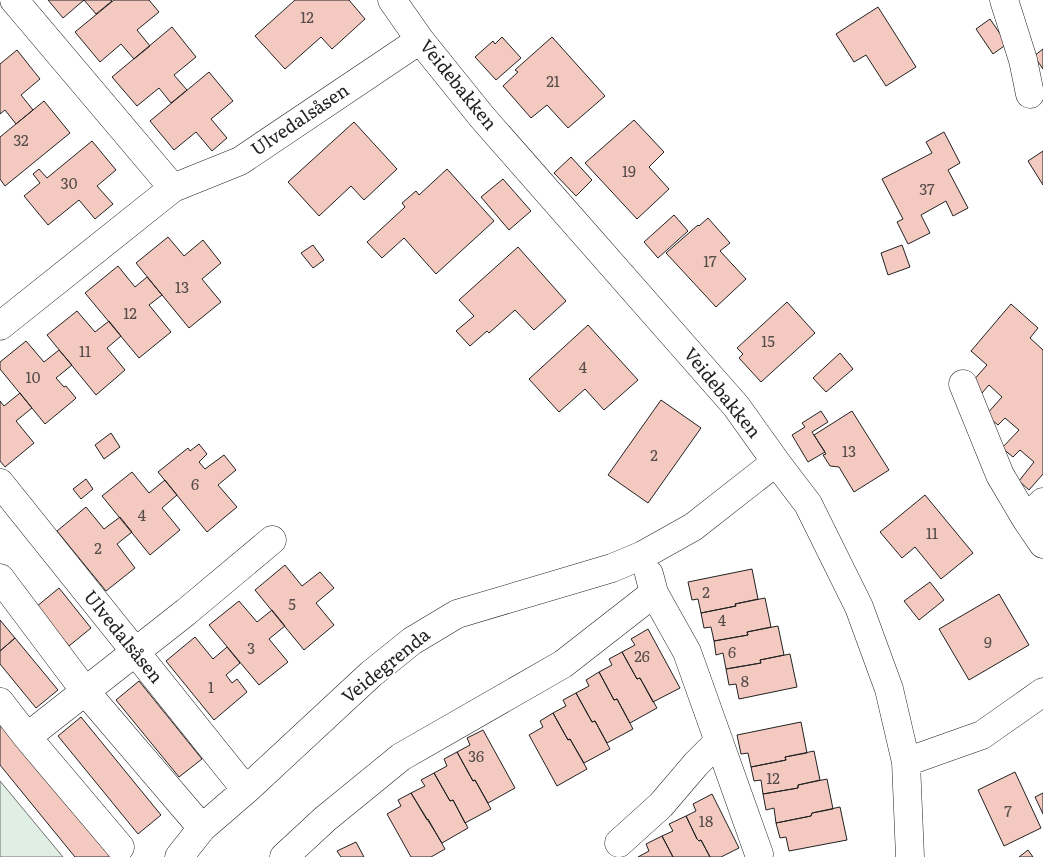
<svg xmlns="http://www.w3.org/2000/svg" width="1043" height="857" font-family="Literata,serif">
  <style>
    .green { fill: #e0efe3; stroke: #6f6f6f }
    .building { fill: #f3c9c0; stroke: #222 }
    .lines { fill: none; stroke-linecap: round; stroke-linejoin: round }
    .minor-casing { stroke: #222; stroke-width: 29 }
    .minor { stroke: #fff; stroke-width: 28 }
    .labels { text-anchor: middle; stroke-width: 4; stroke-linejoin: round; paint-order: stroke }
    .number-label { font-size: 15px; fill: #564c4a }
    .street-label { font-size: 18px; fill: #222; stroke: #fff }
  </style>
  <rect width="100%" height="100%" fill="#fff"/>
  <path class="green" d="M 0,781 L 63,857 L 0,857 Z"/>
  <path class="building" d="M 48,0 L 111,0 L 112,1 L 96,14 L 84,0 L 63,18 Z
    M 114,0 L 149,0 L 159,12 L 137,30 L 150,46 L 134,59 L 121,44 L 100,62 L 75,32 Z
    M 295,0 L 349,0 L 365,19 L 332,49 L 321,37 L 285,69 L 255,36 Z
    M 878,7 L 916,67 L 886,86 L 866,55 L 854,62 L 836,34 Z
    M 990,19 L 1007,44 L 993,54 L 976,29 Z
    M 172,27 L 196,57 L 174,75 L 187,90 L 171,103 L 159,88 L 137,106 L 112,77 Z
    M 502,37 L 521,58 L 496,80 L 475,57 L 493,41 L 495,44 Z
    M 552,37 L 605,96 L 568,128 L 547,105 L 531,118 L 503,86 L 518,72 L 515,70 Z
    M 1043,49 L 1043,69 L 1034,56 Z
    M 17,50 L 40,79 L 21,95 L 33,110 L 16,124 L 5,110 L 0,114 L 0,64 Z
    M 209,72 L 233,101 L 211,119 L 227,138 L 212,151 L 196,132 L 174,150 L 150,121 Z
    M 44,101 L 70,133 L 5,186 L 0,179 L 0,137 Z
    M 634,120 L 664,152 L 649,167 L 669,189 L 637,219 L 585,163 Z
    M 354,122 L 397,169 L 364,200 L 351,186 L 319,216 L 288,182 Z
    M 944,132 L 960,163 L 948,170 L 968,208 L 953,216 L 946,201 L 921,215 L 930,233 L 908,244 L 897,222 L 903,219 L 882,179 L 932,153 L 926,142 Z
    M 92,141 L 116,170 L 97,186 L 113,204 L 95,219 L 79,200 L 48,225 L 24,196 L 40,183 L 33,174 L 39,169 L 47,178 Z
    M 1043,151 L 1043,185 L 1028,161 Z
    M 571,157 L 592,180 L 576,196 L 554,173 Z
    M 447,169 L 494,221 L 436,274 L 404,238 L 382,258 L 367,242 L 405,207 L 402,203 L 416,191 L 419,195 Z
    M 503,179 L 531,211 L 509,230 L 481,197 Z
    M 674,215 L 688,231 L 658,258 L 644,242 Z
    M 708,218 L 730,243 L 720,251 L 746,279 L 716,307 L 666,253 L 698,225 L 699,226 Z
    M 168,237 L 184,256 L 203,240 L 221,263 L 202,279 L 221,302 L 189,328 L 136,263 Z
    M 313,245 L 324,260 L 313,268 L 301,253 Z
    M 902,245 L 910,267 L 888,275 L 881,253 Z
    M 518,247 L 566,301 L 534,330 L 515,310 L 489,333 L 487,331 L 470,346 L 456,331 L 474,316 L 459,300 Z
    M 118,266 L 135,287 L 147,277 L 162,295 L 149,305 L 171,332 L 139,358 L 85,293 Z
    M 787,302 L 815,333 L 761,382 L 739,358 L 743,354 L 737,348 Z
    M 1011,304 L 1038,328 L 1030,338 L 1043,350 L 1043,474 L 1029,490 L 1019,481 L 1034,462 L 1020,450 L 1013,457 L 1002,448 L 1019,430 L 1005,418 L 998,425 L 986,415 L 1002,397 L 989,385 L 982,393 L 971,383 L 987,365 L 971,351 Z
    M 77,311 L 95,332 L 109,321 L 121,336 L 107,348 L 125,370 L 96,395 L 47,335 Z
    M 588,325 L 638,380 L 604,410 L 585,389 L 559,412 L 529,379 Z
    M 26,341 L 44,362 L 59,350 L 72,365 L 56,378 L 64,387 L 66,386 L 76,398 L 74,400 L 45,424 L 0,369 L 0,362 Z
    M 840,353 L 853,369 L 826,392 L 813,378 Z
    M 20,393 L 32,408 L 16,421 L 34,443 L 5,467 L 0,461 L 0,401 L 4,406 Z
    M 661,400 L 701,428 L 648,503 L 608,475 Z
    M 821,411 L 828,422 L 812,432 L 825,452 L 808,462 L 792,435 L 805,427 L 802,423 Z
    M 852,411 L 889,470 L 854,492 L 839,467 L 830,466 L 823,455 L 826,454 L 814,435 Z
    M 111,433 L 120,447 L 104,459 L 95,445 Z
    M 199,444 L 207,454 L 199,462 L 205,469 L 224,455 L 236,470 L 218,485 L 237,507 L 207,532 L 158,472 L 188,448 L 190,451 Z
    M 132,472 L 149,493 L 165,480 L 177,495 L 162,508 L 180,530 L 150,555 L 102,496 Z
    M 86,479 L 93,489 L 81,499 L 73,489 Z
    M 925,495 L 973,553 L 941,579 L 915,547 L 902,558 L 880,532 Z
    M 86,507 L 104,529 L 120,517 L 132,532 L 117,544 L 135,568 L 106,591 L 57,531 Z
    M 285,565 L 302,586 L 320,572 L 334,588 L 316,603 L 334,625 L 304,650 L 255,590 Z
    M 752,569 L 758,599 L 735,604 L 736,606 L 701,613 L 698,599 L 692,600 L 688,582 Z
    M 930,582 L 944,600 L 919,620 L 904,601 Z
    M 59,588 L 91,628 L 69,646 L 36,607 Z
    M 999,594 L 1029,645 L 969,680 L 939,629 Z
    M 765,598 L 771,627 L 747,632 L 748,635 L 714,641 L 711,627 L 704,628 L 701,613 L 736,606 L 735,604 Z
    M 239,601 L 257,622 L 272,610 L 285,626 L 269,639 L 288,662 L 259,685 L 209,625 Z
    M 0,620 L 15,638 L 0,651 Z
    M 778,626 L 784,655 L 760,660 L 761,663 L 726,669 L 723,653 L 716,655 L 714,641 L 748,635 L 747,632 Z
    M 648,629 L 680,688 L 653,702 L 640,678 L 637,679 L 622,652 L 635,645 L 631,639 Z
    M 195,637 L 213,659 L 227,647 L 240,663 L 226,675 L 232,683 L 237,679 L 247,692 L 214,720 L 166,661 Z
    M 15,638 L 58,690 L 36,708 L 0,664 L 0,651 Z
    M 622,652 L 637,679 L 640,678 L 657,708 L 630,723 L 617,699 L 614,700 L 599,672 L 612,665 L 609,659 Z
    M 790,654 L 797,687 L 739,699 L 736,684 L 729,685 L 726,669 L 761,663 L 760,660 Z
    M 599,672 L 614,700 L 617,699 L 633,729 L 607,743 L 595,721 L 592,722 L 576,693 L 589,686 L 586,680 Z
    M 139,681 L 202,759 L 179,777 L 116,700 Z
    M 576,693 L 592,722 L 595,721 L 610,749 L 584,763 L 570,739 L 568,740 L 553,713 L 566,706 L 563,700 Z
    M 553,713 L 568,740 L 570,739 L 587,769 L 557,786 L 529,735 L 543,727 L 540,721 Z
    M 81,717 L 161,815 L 138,834 L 58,736 Z
    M 0,721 L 111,857 L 75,857 L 0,765 Z
    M 801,722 L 807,753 L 785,757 L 786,760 L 751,767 L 748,753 L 741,754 L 737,735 Z
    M 483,730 L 515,788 L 488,803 L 475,780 L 473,781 L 457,752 L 470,745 L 467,738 Z
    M 814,751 L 820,780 L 798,785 L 798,788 L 763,794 L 761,780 L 754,781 L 751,767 L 786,760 L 785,757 Z
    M 457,752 L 473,781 L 475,780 L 491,809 L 465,823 L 453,800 L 450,801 L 434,773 L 447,766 L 444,759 Z
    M 1015,772 L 1041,828 L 1004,846 L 978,790 Z
    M 434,773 L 450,801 L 453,800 L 468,828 L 442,843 L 411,793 L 425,786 L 421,780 Z
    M 827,779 L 833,809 L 812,813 L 811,816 L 776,823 L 774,808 L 766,810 L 763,794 L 798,788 L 798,785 Z
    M 411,793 L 427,820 L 428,819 L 445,849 L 431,857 L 411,857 L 387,814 L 401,806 L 398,800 Z
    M 1043,793 L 1043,814 L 1035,797 Z
    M 712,794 L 739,848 L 721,857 L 710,857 L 701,840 L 699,841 L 697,839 L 686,816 L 696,811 L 693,804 Z
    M 840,807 L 847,840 L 789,851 L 786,837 L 780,838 L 776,823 L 811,816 L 812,813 Z
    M 686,816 L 697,839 L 699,841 L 701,840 L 710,857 L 673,857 L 662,836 L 673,831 L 669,824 Z
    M 662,836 L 673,857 L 638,857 L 649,851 L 646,844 Z
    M 356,842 L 364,857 L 341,857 L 337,851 Z
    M 1028,850 L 1033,857 L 1019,857 Z"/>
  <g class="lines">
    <g class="minor-casing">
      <path id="minor" d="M 14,0 L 173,188
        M 392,0 L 420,40 L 482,117 L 736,406 L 776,462 L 808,504 L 859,607 L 889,689 L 906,762 L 910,857
        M 1004,0 L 1023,60 L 1030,94
        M 0,326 L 173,188 L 240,161 L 420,40
        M 963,384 L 1000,475 L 1026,519
        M 0,483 L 246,790
        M 1043,502 L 1026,519 L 1043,544
        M 649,574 L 654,593 L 687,652 L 759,854
        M 0,578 L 85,691 L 202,828
        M 0,702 L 27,737 L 120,847
        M 27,737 L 186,612 L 272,540
        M 906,762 L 982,735 L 1043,692
        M 619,843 L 661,805 L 696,764 L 719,741
        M 179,857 L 202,828 L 246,790 L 371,674 L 412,641 L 457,614 L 612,568 L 643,555 L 693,527 L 776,462
        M 284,857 L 325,819 L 401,757 L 563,664 L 654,593"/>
    </g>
    <use href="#minor" class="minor"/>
  </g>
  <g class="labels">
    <g class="number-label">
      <text x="307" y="23">12</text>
      <text x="553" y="87">21</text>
      <text x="21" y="146">32</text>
      <text x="629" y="177">19</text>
      <text x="69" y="189">30</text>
      <text x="927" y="195">37</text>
      <text x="710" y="267">17</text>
      <text x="182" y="293">13</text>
      <text x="130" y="319">12</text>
      <text x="768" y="347">15</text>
      <text x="85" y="357">11</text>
      <text x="583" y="373">4</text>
      <text x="33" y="383">10</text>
      <text x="849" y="457">13</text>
      <text x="654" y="461">2</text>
      <text x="195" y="490">6</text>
      <text x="142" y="521">4</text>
      <text x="932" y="539">11</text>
      <text x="98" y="554">2</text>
      <text x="706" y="598">2</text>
      <text x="292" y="610">5</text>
      <text x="722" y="626">4</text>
      <text x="988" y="648">9</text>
      <text x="251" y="654">3</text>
      <text x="732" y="658">6</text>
      <text x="642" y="662">26</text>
      <text x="745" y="687">8</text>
      <text x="211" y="693">1</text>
      <text x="476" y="762">36</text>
      <text x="773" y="784">12</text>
      <text x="1008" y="817">7</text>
      <text x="706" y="827">18</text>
    </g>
    <g class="street-label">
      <text transform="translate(458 85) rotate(51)" y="6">Veidebakken</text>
      <text transform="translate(300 120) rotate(-34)" y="6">Ulvedalsåsen</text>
      <text transform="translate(722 393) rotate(51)" y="6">Veidebakken</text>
      <text transform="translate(123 637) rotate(51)" y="6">Ulvedalsåsen</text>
      <text transform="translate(386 666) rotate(-39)" y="6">Veidegrenda</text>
    </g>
  </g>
</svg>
